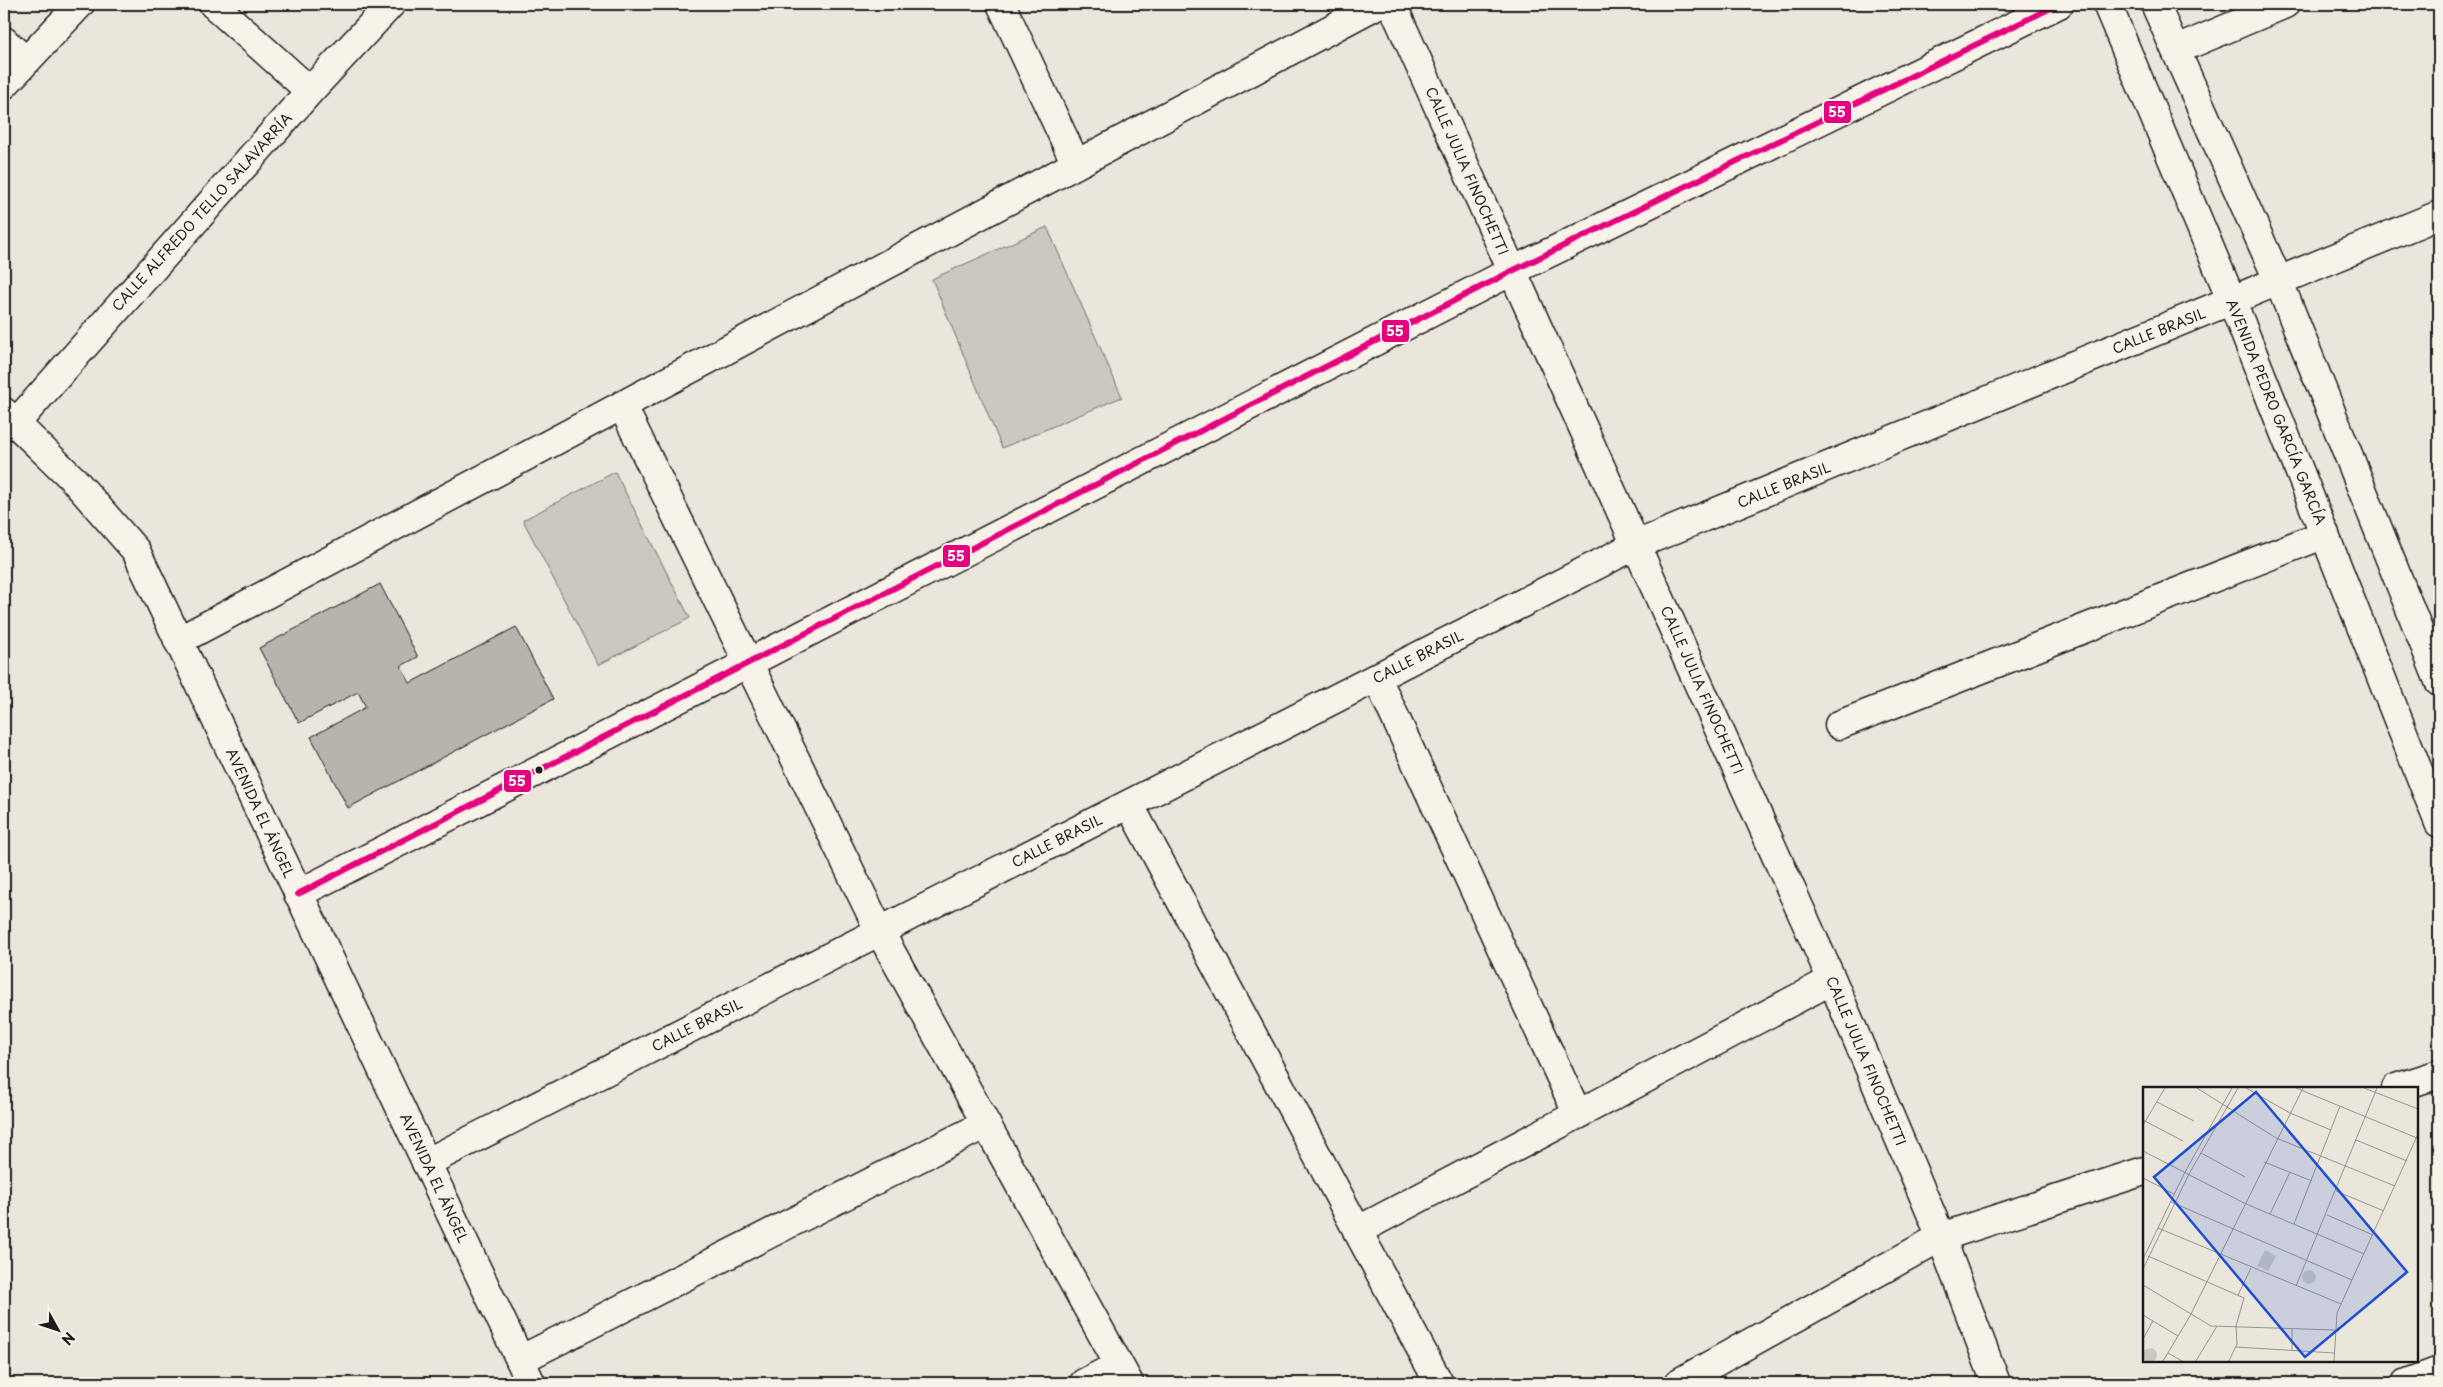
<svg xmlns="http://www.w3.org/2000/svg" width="2443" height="1387" font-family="'Playpen Sans',sans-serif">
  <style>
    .green { fill: #ccc8c0; stroke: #74726e }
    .building { fill: #b6b4ac; stroke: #1c1c1c }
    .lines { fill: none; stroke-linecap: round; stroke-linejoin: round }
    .street-casing { stroke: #1c1c1c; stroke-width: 31 }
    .secondary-casing { stroke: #1c1c1c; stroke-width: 31 }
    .street { stroke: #f7f3e8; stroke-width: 28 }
    .secondary { stroke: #f7f3e8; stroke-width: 28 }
    .bus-1-casing { stroke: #f7f3e8; stroke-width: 10 }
    .bus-1 { stroke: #e5007d; stroke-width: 6 }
    .bus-dot { fill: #1c1c1c; stroke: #f7f3e8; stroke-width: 2 }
    .labels { text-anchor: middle; stroke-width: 4.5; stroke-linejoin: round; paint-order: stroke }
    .street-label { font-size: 14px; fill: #1c1c1c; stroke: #f7f3e8 }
    .inset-road { fill: none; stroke: #98958f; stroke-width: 1 }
    .view { fill: #1d4ed8; fill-opacity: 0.15; stroke: #1d4ed8; stroke-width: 2.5 }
    .inset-edge { fill: none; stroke: #1c1c1c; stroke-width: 2.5 }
    .line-badge { stroke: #f7f3e8; stroke-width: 2 }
    .badge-label { font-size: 14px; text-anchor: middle; font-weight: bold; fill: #fff }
  </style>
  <rect width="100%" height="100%" fill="#eae6dc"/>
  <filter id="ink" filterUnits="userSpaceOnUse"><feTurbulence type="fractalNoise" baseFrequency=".02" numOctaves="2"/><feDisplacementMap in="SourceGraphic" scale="10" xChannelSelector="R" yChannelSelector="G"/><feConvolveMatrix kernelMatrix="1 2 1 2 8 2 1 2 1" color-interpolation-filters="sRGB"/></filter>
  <g filter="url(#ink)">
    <path class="green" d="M 1047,227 L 1122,397 L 1002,448 L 932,279 Z
      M 615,472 L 690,618 L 598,665 L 523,520 Z"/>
    <path class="building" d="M 380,584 L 418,657 L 401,666 L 410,683 L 516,627 L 553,699 L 348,808 L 311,737 L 366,707 L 358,692 L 299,723 L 259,648 Z"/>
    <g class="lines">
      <g class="street-casing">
        <path id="street" d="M 213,4 L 310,91
          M 1001,4 L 1076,164
          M 1392,4 L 1832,980 L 1941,1237 L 1996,1383
          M 4,41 L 26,61
          M 2176,50 L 2285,4
          M 4,85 L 80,4
          M 622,405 L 880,932 L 1129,1383
          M 16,423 L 310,91 L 391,4
          M 178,641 L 1378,4
          M 1377,678 L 1578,1115
          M 1839,725 L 2325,534
          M 1129,804 L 1439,1383
          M 298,894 L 1512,271 L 2059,4
          M 2396,1088 L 2439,1074
          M 426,1163 L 1636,545 L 2439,215
          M 1357,1231 L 1832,980
          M 520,1360 L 986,1124
          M 1084,1383 L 1119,1365
          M 1678,1383 L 1941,1237 L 2144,1171
          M 2407,1383 L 2439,1371"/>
      </g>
      <g class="secondary-casing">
        <path id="secondary" d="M 2107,4 L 2232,301 L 2439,823
          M 2155,4 L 2279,282 L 2439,681
          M 4,412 L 74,480 L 136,551 L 531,1383"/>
      </g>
      <use href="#street" class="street"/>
      <use href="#secondary" class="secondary"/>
      <g class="bus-1-casing">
        <path id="bus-1" d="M 298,894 L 1512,271 L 2059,4"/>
      </g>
      <use href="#bus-1" class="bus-1"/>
    </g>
  </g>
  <circle class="bus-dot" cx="539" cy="770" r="4.5"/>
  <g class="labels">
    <g class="street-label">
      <text transform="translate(1467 171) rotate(66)" y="5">CALLE JULIA FINOCHETTI</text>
      <text transform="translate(202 212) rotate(-48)" y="5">CALLE ALFREDO TELLO SALAVARRÍA</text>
      <text transform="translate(2159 331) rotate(-22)" y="5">CALLE BRASIL</text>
      <text transform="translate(2276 412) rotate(68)" y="5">AVENIDA PEDRO GARCÍA GARCÍA</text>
      <text transform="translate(1784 485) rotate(-22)" y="5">CALLE BRASIL</text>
      <text transform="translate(1418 657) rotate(-27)" y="5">CALLE BRASIL</text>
      <text transform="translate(1702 690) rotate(66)" y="5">CALLE JULIA FINOCHETTI</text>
      <text transform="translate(260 813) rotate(65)" y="5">AVENIDA EL ÁNGEL</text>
      <text transform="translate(1057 841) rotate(-27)" y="5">CALLE BRASIL</text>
      <text transform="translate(697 1025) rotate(-27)" y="5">CALLE BRASIL</text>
      <text transform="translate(1866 1061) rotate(67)" y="5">CALLE JULIA FINOCHETTI</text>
      <text transform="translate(434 1178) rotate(65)" y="5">AVENIDA EL ÁNGEL</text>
    </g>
  </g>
  <g transform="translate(2143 1087)">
    <rect width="275" height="275" fill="#eae6dc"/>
    <path d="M 122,163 L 133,169 L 125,184 L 114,179 ZM159 190a7 7 0 1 1 14 0a7 7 0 1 1-14 0ZM0 268a7 7 0 1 1 14 0a7 7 0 1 1-14 0Z" fill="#ccc8c0"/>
    <path class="inset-road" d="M 54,1 L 133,51 L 252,99M 103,1 L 147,26 L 188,43M 153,1 L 274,51M 221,1 L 275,22M 14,15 L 51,34M 0,33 L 40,54M 0,38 L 22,1M 213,53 L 264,74M 0,64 L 101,116 L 221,167M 58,66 L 102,90M 121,75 L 169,94M 0,91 L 31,107M 193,104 L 241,124M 28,115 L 209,193M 127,127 L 147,85M 184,128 L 230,148M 151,137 L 197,19M 15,141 L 198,217M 5,169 L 101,211 L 93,239 L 94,257 L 86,274M 0,172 L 42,85 L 89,1M 0,182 L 46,87 L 95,1M 0,198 L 68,239 L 192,243M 153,199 L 234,1M 95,208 L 108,181M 0,228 L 35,249M 0,252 L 10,234M 93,260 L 191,266M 149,263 L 149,242M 25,266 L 39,274M 20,274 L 47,229 L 160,1M 53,274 L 74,239M 191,274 L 194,226 L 275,47"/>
    <path class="view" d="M 113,5 L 264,185 L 162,270 L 11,90 Z"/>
    <rect width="275" height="275" class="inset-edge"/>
  </g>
  <g class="line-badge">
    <rect x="1823" y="100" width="29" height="24" rx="5" fill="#e5007d"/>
    <rect x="1381" y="319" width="29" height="24" rx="5" fill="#e5007d"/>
    <rect x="942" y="544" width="29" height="24" rx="5" fill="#e5007d"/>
    <rect x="503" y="769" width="29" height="24" rx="5" fill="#e5007d"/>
  </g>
  <g class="badge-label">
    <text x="1837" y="117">55</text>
    <text x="1395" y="336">55</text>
    <text x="956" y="561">55</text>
    <text x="517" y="786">55</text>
  </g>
  <rect width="2443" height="1387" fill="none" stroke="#f7f3e8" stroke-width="20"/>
  <rect x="10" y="10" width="2423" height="1367" fill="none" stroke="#1c1c1c" stroke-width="2" filter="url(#ink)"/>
  <g transform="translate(58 1330) rotate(130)" stroke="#f7f3e8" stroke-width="4" paint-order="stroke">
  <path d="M0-4L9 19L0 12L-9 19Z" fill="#1c1c1c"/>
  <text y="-8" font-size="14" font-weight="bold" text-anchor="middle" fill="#1c1c1c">N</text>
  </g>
</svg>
